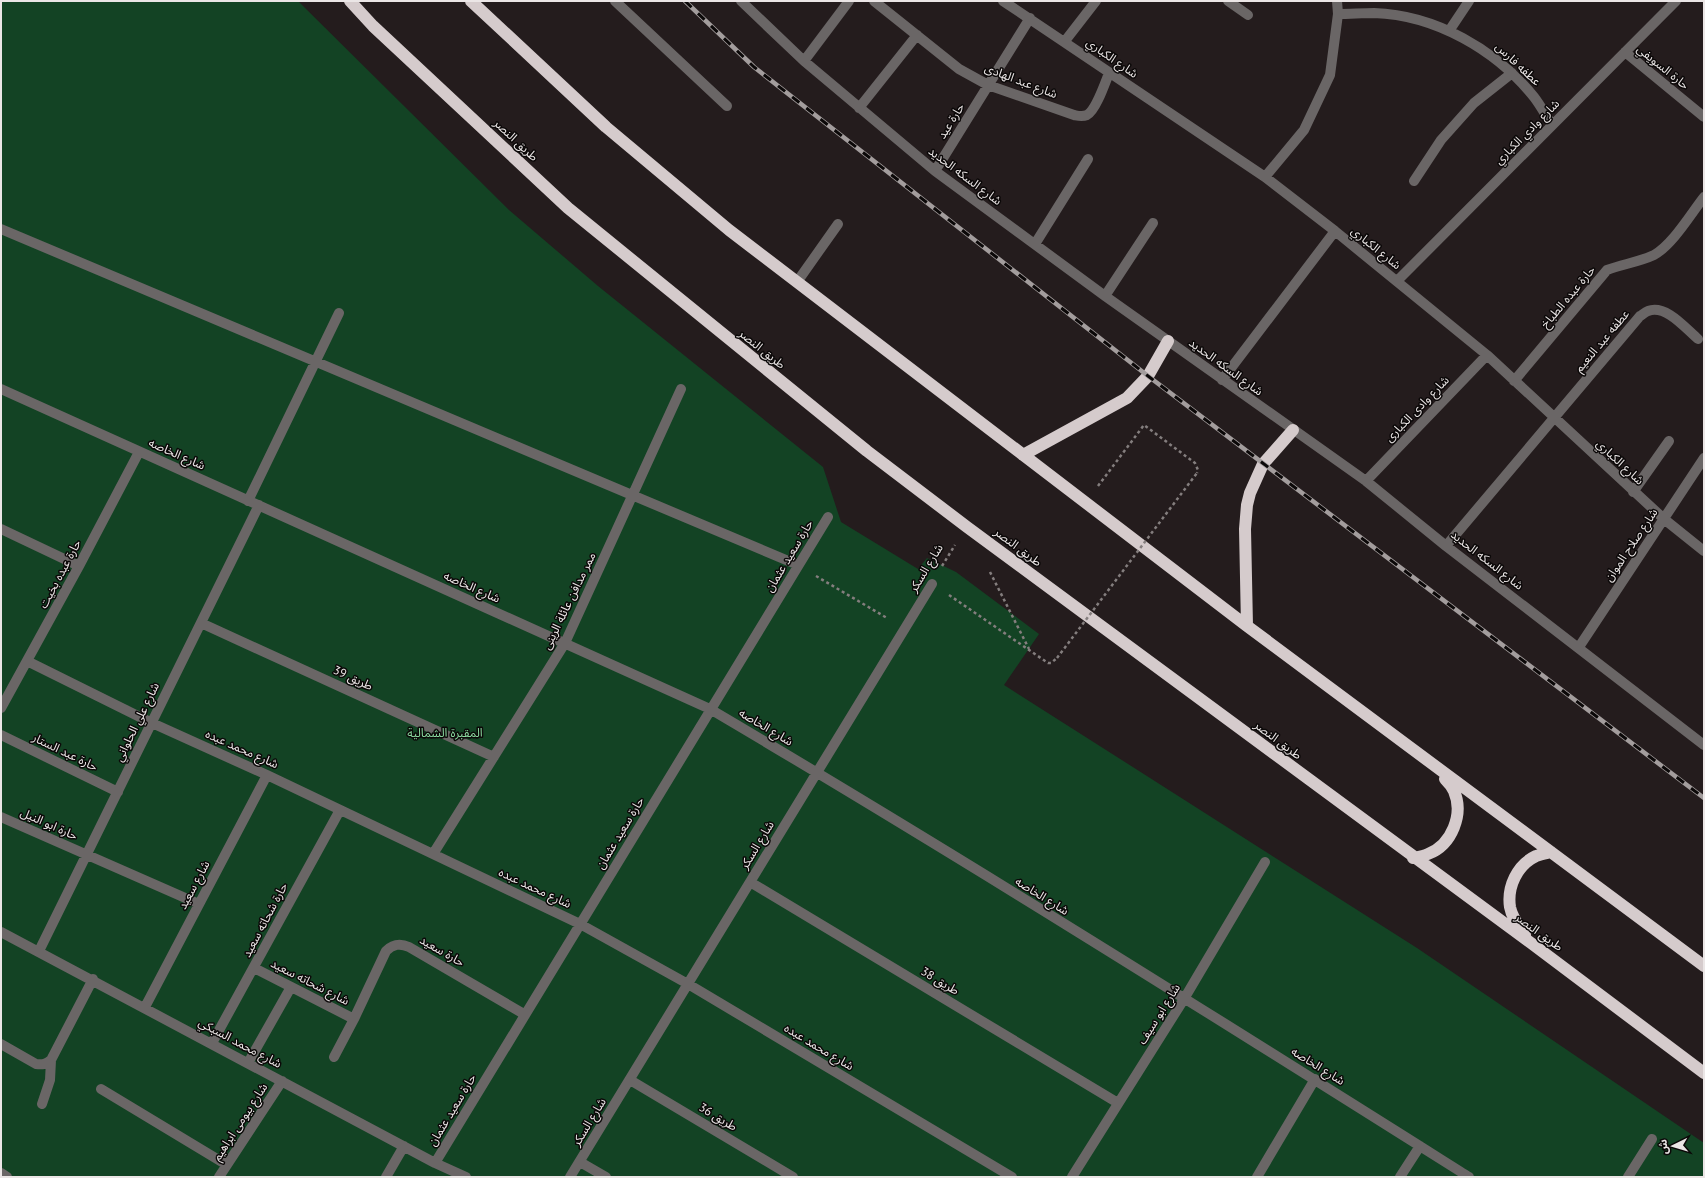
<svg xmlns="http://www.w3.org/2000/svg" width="1705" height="1178" font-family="'PT Sans','Noto Sans Arabic',sans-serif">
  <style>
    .green { fill: #134324 }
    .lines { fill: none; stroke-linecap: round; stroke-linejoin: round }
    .path { stroke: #847e7e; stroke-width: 2.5; stroke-dasharray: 3 3; stroke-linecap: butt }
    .minor { stroke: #6a6666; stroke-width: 10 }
    .highway { stroke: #d5cbcc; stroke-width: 12 }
    .rail-casing { stroke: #a39d9d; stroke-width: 4.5 }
    .rail { stroke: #0b0808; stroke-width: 3; stroke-dasharray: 9; stroke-linecap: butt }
    .path-bridge { stroke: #847e7e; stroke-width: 2.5; stroke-dasharray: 3 3; stroke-linecap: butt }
    .labels { text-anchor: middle; stroke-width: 3; stroke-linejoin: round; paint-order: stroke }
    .street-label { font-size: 12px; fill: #ebe6e6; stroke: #0b0808 }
    .park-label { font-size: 12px; fill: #8bdaa0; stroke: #0b0808 }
  </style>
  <rect width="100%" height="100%" fill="#241c1d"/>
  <path class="green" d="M 1,1 L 298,1 L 509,210 L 598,286 L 823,467 L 841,522 L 918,569 L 927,558 L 956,572 L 1039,634 L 1004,685 L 1417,948 L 1704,1143 L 1704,1177 L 1,1177 Z"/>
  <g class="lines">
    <path class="path" d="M 1098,486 L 1144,425 L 1195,463 L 1198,470 L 1197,473
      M 942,566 L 955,545
      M 990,572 L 1029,649
      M 816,576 L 887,618
      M 949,595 L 1048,663 L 1051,663 L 1057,658"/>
    <path class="minor" d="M 615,1 L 727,106
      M 741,1 L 804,61 L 935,171 L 1105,296 L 1366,481 L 1446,546 L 1704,745
      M 874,1 L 959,69 L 988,85 L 1074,115 C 1079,116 1082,117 1087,115 C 1096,110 1105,83 1109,73
      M 1003,1 L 1265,177 L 1335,231 L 1487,355 L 1664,519 L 1704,551
      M 1228,1 L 1248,15
      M 1338,14 C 1350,14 1362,13 1374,13 C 1436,15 1496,50 1534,97 C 1541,106 1546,116 1552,125
      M 1449,31 L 1469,1
      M 1065,41 L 1096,1
      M 1625,52 L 1704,117
      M 804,61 L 849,1
      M 859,108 L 917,35
      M 935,171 L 1030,18
      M 1265,177 L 1304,130 L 1330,75 L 1338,14 L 1337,1
      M 1414,181 L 1441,140 L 1474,103 L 1512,73
      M 1,229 L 798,565
      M 1035,244 L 1088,159
      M 1397,281 L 1676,1
      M 797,282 L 838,224
      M 1105,296 L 1153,223
      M 1222,380 L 1335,231
      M 1514,381 L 1607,270 C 1623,264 1639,262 1654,255 C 1673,244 1690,215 1704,197
      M 1,389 L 710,709 C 966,860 1218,1019 1469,1177
      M 1366,481 L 1487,355
      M 1633,492 L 1669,441
      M 248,501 L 339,313
      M 1,529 L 79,566
      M 1446,546 L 1640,316 C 1642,315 1645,312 1648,311 C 1666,304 1686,329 1698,339
      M 201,623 L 494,757
      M 1579,647 L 1704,458
      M 27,661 L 152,723 L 267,775 L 580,924 L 688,984 L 1012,1177
      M 1,708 L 79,566 L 139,452
      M 1,735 L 118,792
      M 1,817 L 199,904
      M 433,854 L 565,643 L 681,389
      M 750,882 L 1118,1103
      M 1,932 L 435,1163 L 466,1177
      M 39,951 L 259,505
      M 254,968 L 354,1019
      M 145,1007 L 267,775
      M 212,1043 L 340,810
      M 1,1044 L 36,1064 C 43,1065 46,1064 51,1060 L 93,979
      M 334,1057 L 354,1019 L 386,951 C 393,944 400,943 409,947 L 524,1014
      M 248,1063 L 291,987
      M 630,1080 L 793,1177
      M 101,1089 L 227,1165
      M 42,1104 L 50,1080 L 51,1060
      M 580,1162 L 606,1177
      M 435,1163 L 828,517
      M 1,1173 L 7,1177
      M 219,1177 L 282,1081
      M 386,1177 L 404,1146
      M 570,1177 L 932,584
      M 1072,1177 L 1184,999 L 1265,862
      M 1257,1177 L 1315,1079
      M 1400,1177 L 1420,1146
      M 1628,1177 L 1652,1139"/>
    <path class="highway" d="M 350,1 L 373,26 L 568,208 L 867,451 L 967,527 L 1531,943 L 1704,1073
      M 471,1 L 606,127 L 729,230 L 1247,626 L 1704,966
      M 1023,455 L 1127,398 L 1148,376 L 1168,341
      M 1247,626 L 1245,529 L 1247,505 L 1250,493 L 1263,464 L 1293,430
      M 1413,858 C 1418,857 1424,856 1428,854 C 1452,845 1464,814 1454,791 C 1452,787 1448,782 1445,779
      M 1525,935 C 1519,926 1512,918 1510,907 C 1507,887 1517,865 1536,856 C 1541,854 1547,853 1551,852"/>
    <g class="rail-casing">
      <path id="rail" d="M 685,1 L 754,67 L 1148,376 L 1704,798"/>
    </g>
    <use href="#rail" class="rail"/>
    <path class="path-bridge" d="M 1057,658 L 1197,473"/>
  </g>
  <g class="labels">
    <g class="street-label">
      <text transform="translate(1112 58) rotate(35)" y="4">شارع الكباري</text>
      <text transform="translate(1518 64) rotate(43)" y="4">عطفه فارس</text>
      <text transform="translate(1663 67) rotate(39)" y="4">حارة السويفي</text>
      <text transform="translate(1021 81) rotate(21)" y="4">شارع عبد الهادى</text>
      <text transform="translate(951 121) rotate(-58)" y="4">حارة عيد</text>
      <text transform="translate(1527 132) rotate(-45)" y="4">شارع وادي الكباري</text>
      <text transform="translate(516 140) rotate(43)" y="4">طريق النصر</text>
      <text transform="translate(965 176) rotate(37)" y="4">شارع السكه الحديد</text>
      <text transform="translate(1376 248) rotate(39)" y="4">شارع الكباري</text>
      <text transform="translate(1568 297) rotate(-50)" y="4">حارة عبده الطباخ</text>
      <text transform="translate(1602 341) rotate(-50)" y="4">عطفه عبد النعيم</text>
      <text transform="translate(762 349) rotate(39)" y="4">طريق النصر</text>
      <text transform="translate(1226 367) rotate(36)" y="4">شارع السكه الحديد</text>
      <text transform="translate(1417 409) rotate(-46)" y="4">شارع وادى الكبارى</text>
      <text transform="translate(177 454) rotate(24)" y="4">شارع الخاصه</text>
      <text transform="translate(1620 462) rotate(43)" y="4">شارع الكباري</text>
      <text transform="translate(1631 545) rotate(-56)" y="4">شارع صلاح الموان</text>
      <text transform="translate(1018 547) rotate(37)" y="4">طريق النصر</text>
      <text transform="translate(789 556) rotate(-59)" y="4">حارة سعيد عثمان</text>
      <text transform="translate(1487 560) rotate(38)" y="4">شارع السكه الحديد</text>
      <text transform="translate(926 568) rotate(-59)" y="4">شارع السكر</text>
      <text transform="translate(60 574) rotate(-62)" y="4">حارة عبده بخيت</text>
      <text transform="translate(472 587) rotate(24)" y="4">شارع الخاصه</text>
      <text transform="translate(569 601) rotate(-64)" y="4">ممر مدافن عائلة الرينى</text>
      <text transform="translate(353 678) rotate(25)" y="4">طريق 39</text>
      <text transform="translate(137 722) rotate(-64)" y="4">شارع علي الحلواني</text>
      <text transform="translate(766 727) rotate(31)" y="4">شارع الخاصه</text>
      <text transform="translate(1278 740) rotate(37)" y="4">طريق النصر</text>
      <text transform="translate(242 749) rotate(24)" y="4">شارع محمد عبده</text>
      <text transform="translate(65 752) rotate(26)" y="4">حارة عبد الستار</text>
      <text transform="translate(49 824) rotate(24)" y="4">حارة ابو النيل</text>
      <text transform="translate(620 833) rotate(-59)" y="4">حارة سعيد عثمان</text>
      <text transform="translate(757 845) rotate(-59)" y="4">شارع السكر</text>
      <text transform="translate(194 885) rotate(-62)" y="4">شارع سعيد</text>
      <text transform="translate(535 888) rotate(25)" y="4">شارع محمد عبده</text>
      <text transform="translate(1042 896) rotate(32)" y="4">شارع الخاصه</text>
      <text transform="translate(265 920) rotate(-62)" y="4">حارة شحاته سعيد</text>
      <text transform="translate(1539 932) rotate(36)" y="4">طريق النصر</text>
      <text transform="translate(442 951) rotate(30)" y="4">حارة سعيد</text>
      <text transform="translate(940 981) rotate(31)" y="4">طريق 38</text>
      <text transform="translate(310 982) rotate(27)" y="4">شارع شحاته سعيد</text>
      <text transform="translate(1159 1014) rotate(-58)" y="4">شارع ابو سيف</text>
      <text transform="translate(240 1043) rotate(28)" y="4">شارع محمد السبكي</text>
      <text transform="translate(819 1047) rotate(31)" y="4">شارع محمد عبده</text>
      <text transform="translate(1318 1066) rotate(32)" y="4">شارع الخاصه</text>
      <text transform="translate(452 1110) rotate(-59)" y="4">حارة سعيد عثمان</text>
      <text transform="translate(718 1117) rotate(31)" y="4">طريق 36</text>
      <text transform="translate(240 1122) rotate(-57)" y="4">شارع بيومى ابراهيم</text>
      <text transform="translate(589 1122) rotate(-59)" y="4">شارع السكر</text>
    </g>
    <g class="park-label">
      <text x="445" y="737">المقبرة الشمالية</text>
    </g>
  </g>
  <rect width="1705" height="1178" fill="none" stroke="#ebe6e6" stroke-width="4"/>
  <g transform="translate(1673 1146) rotate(265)" stroke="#0b0808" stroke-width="3" paint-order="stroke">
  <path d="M0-3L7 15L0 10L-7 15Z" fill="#ebe6e6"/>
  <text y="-6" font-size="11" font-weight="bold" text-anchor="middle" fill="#ebe6e6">ش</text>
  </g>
</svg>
